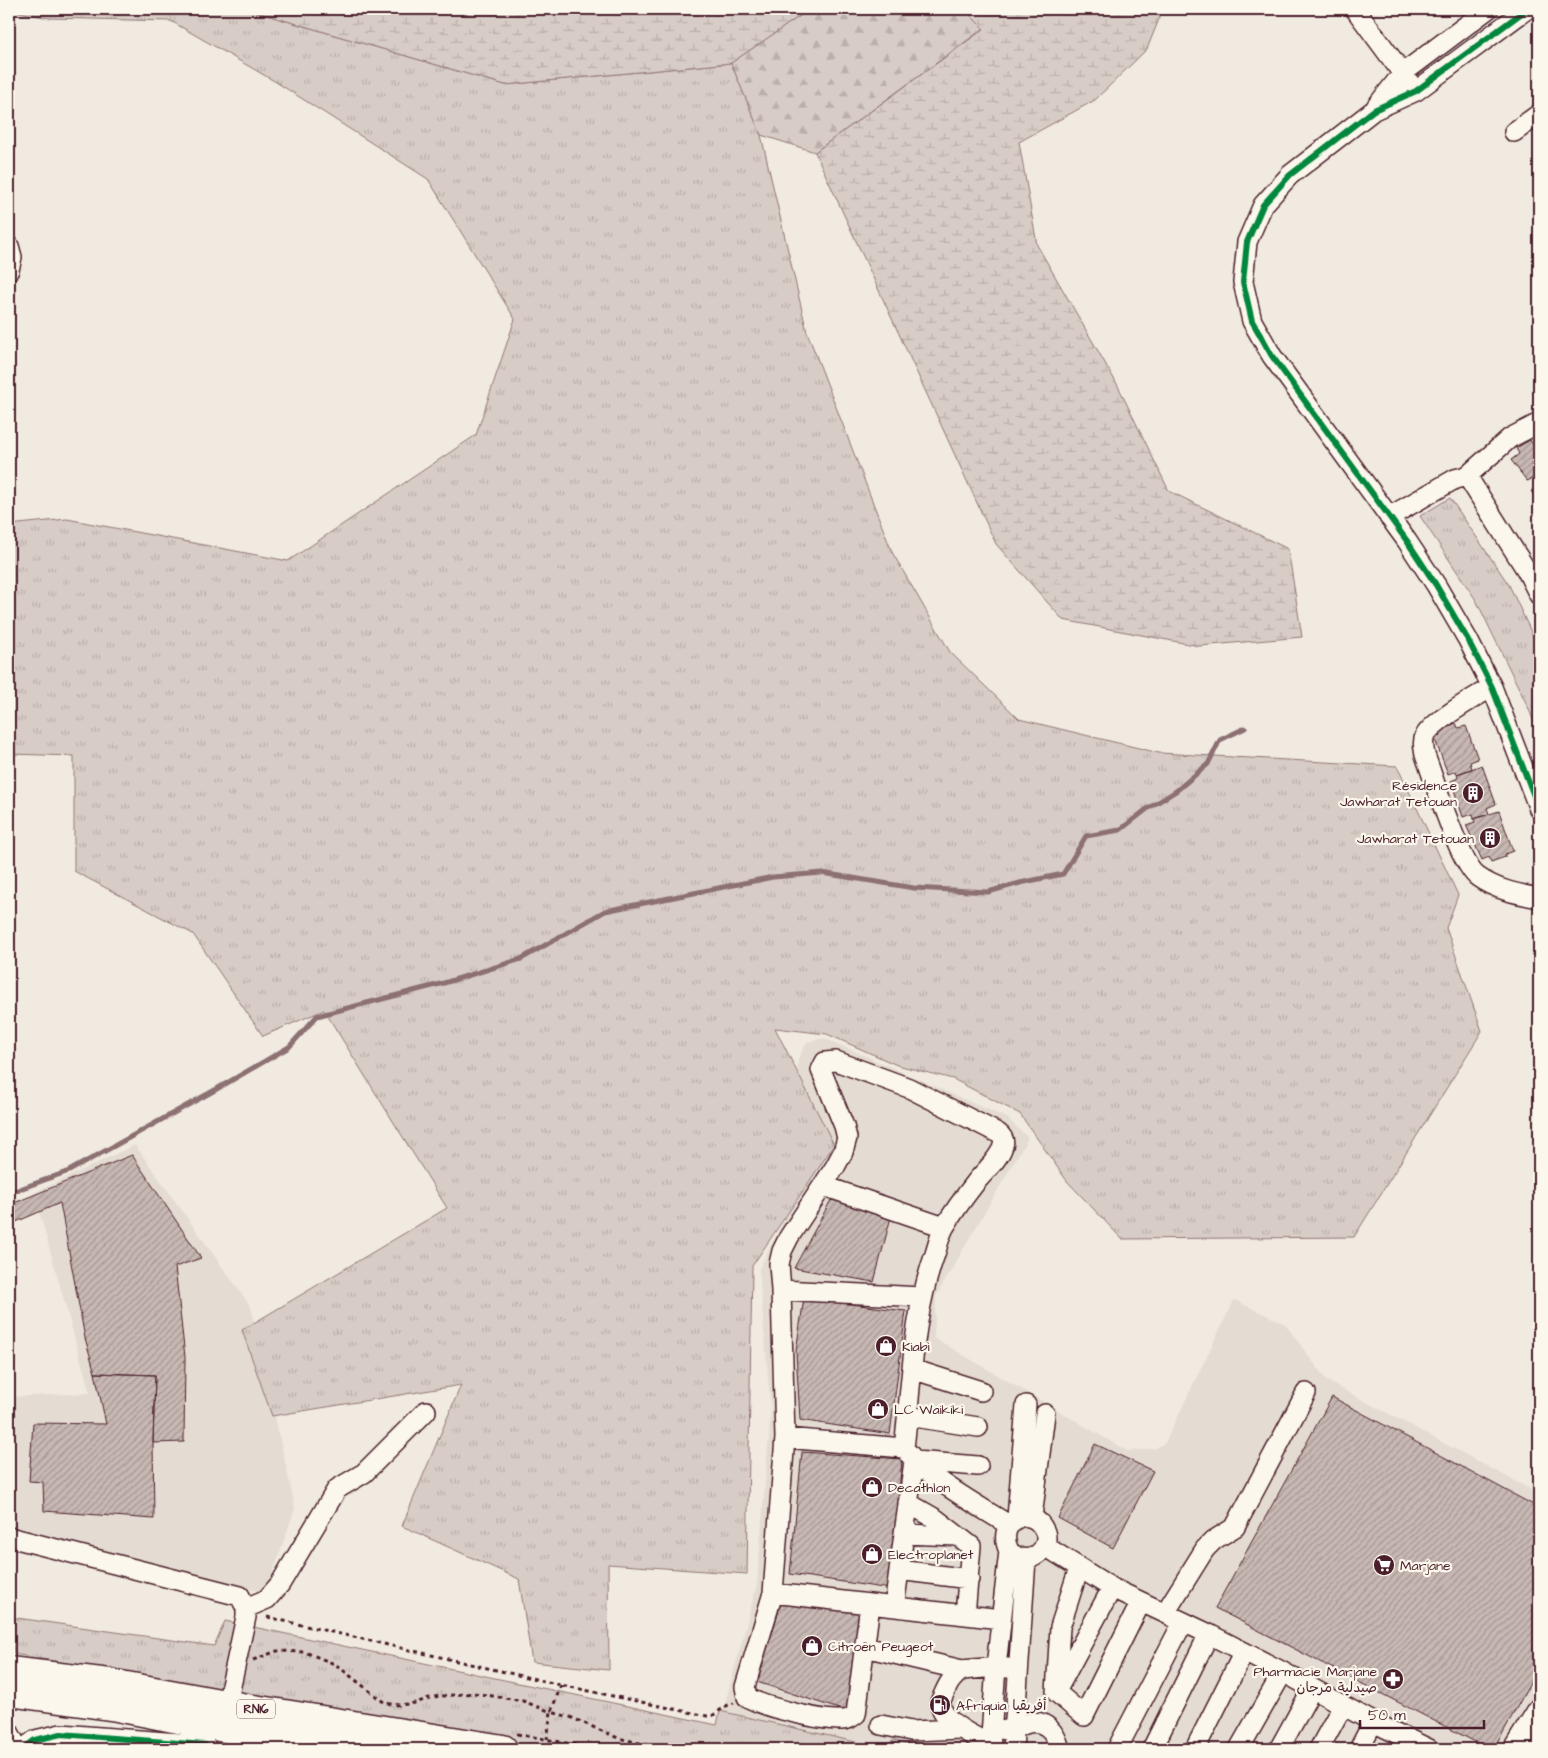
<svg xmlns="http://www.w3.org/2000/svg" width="1548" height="1758" font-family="'Architects Daughter','Playpen Sans Arabic',sans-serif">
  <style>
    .built { fill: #e4dbd2 }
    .grass { fill: url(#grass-tufts); stroke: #917678 }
    .forest { fill: url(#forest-firs); stroke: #917678 }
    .wetland { fill: url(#wetland-marsh); stroke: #917678 }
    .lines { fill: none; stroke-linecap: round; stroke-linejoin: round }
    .stream { stroke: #8c6f72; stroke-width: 5 }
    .building { fill: url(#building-hatch); stroke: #4a1f2b }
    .minor-casing { stroke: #4a1f2b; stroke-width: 22 }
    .highway-casing { stroke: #4a1f2b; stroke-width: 31 }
    .path { stroke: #4a1f2b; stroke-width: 3; stroke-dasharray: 4 4; stroke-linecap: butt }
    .minor { stroke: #fbf7ec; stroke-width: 19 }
    .highway { stroke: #fbf7ec; stroke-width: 28 }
    .cycleway-casing { stroke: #fbf7ec; stroke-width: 9 }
    .cycleway { stroke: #00873e; stroke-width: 6 }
    .labels { text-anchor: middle; stroke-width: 4.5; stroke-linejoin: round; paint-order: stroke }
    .shield { fill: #fbf7ec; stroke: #7f6065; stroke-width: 1 }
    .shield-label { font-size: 12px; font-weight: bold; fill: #4a1f2b }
    .poi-label { font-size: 14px; fill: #4a1f2b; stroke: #fbf7ec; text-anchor: start }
  </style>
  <defs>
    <pattern id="grass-tufts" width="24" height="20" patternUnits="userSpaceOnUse" patternTransform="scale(1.25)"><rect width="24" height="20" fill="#d8ccc6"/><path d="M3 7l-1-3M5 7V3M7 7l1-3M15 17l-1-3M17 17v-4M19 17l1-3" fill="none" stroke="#bbafaa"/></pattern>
    <pattern id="forest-firs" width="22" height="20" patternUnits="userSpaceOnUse" patternTransform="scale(1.25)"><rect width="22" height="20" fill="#d8ccc6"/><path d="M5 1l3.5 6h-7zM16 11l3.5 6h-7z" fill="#bbafaa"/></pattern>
    <pattern id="wetland-marsh" width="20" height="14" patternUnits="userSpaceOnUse" patternTransform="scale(1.25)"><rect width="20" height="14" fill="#d8ccc6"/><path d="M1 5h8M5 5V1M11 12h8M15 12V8" fill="none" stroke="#bbafaa"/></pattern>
    <pattern id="building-hatch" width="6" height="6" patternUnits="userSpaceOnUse" patternTransform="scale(1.25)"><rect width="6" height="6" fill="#c8b8b3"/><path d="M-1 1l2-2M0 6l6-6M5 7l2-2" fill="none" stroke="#a49592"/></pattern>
  </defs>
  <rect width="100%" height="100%" fill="#f0eae0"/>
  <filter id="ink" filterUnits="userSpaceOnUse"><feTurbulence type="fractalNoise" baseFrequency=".02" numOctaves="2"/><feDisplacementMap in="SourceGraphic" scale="10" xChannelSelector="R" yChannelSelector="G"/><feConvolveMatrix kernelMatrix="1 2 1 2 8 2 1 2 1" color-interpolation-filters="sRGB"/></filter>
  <g filter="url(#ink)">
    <path class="built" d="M 824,1038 L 1007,1118 L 1028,1138 L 936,1296 L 934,1338 L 1127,1451 L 1154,1449 L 1165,1443 L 1234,1300 L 1285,1324 L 1327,1381 L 1539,1494 L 1539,1749 L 850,1749 L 722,1715 L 757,1585 L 771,1411 L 759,1269 L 824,1143 L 797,1081 L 798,1059 L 807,1042 Z
      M 135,1145 L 251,1307 L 295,1508 L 266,1593 L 9,1529 L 9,1397 L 90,1393 L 34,1193 Z"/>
    <path class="grass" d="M 9,9 L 246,9 L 505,85 L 731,63 L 761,135 L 807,332 L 892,552 L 950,652 L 1019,719 L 1159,753 L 1397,766 L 1458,895 L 1446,928 L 1482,1031 L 1354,1237 L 1122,1239 L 1067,1181 L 1020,1114 L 953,1079 L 897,1065 L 827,1034 L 775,1028 L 834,1145 L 752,1266 L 747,1574 L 608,1564 L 609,1670 L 532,1662 L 519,1579 L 402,1526 L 461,1385 L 272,1416 L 242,1330 L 447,1208 L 324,1010 L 263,1036 L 193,934 L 74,871 L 74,756 L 9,754 L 9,525 L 67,519 L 288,561 L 476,435 L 515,319 L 428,179 L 276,82 L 171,21 L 49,18 L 9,10 Z
      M 1450,498 L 1509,585 L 1539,649 L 1539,735 L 1528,707 L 1476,600 L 1420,516 Z
      M 10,1617 L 214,1646 L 225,1621 L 717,1725 L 720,1711 L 882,1748 L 894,1740 L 917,1749 L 546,1749 L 14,1654 Z"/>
    <path class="forest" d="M 810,9 L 964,9 L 984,28 L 815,152 L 761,135 L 731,63 Z"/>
    <path class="wetland" d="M 246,9 L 810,9 L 731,63 L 505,85 Z
      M 964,9 L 1163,9 L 1147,49 L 1095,100 L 1019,142 L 1037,245 L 1117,384 L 1169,491 L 1288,549 L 1302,637 L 1199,646 L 1063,620 L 996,544 L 815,152 L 984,29 Z"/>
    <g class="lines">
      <path class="stream" d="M 9,1193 L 69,1171 L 215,1090 L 289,1047 L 317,1016 L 444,983 L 521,959 L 605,911 L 773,877 L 822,873 L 914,888 L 988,892 L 1020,883 L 1063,874 L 1086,836 L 1120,830 L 1147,809 L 1176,791 L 1208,764 L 1220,740 L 1245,728"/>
    </g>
    <path class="building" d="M 1530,440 L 1534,446 L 1539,441 L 1539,481 L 1538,482 L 1534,478 L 1527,481 L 1511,460 L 1519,454 L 1516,448 Z
      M 1539,486 L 1539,502 L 1531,491 Z
      M 1456,723 L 1458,728 L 1466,726 L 1478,759 L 1470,762 L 1472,769 L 1457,774 L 1456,771 L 1448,774 L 1434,737 L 1441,735 L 1439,730 Z
      M 1482,765 L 1496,804 L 1487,808 L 1489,814 L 1474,819 L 1473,814 L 1463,817 L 1451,781 L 1458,778 L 1457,774 Z
      M 1499,811 L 1513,851 L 1505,854 L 1505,857 L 1491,862 L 1489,857 L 1482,860 L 1466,825 L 1475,822 L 1474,819 Z
      M 132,1155 L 201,1258 L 175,1267 L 185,1357 L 184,1442 L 153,1443 L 155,1375 L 95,1373 L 85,1338 L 60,1203 L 9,1225 L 9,1205 Z
      M 831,1200 L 892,1213 L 874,1282 L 794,1268 Z
      M 804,1298 L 906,1311 L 890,1434 L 800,1420 L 796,1351 Z
      M 95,1373 L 155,1375 L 153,1443 L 154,1519 L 44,1511 L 43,1482 L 29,1481 L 33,1423 L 106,1424 Z
      M 1332,1397 L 1539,1508 L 1539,1667 L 1494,1749 L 1489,1749 L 1215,1608 Z
      M 1095,1444 L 1153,1471 L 1113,1548 L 1058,1518 Z
      M 802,1452 L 902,1459 L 890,1589 L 790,1574 Z
      M 781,1603 L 860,1610 L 848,1712 L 757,1682 Z"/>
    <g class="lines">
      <g class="minor-casing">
        <path id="minor" d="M 1355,9 L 1409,82
          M 1527,9 L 1416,91 L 1374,110 L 1290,175 L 1263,205 L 1247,242 L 1243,282 L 1252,321 L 1272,356 L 1407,541 L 1436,585 L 1468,640 L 1492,687 L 1539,809
          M 1376,107 L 1403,73 L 1488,9
          M 1514,132 L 1539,114
          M 9,246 L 12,257 L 9,270
          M 1467,476 L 1527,571 L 1539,595
          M 1389,517 L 1455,479 L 1467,476 L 1510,438 L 1539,423
          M 1492,687 C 1477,696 1431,722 1425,736 C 1422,742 1424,749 1425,755 C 1434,779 1460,865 1478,877 C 1496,890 1518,894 1539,898
          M 824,1186 L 944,1227
          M 781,1290 L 785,1438 L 773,1593 L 745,1687 L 747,1697 C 763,1707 822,1721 842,1720 C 848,1720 851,1718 856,1714 L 870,1604
          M 912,1369 L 981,1391
          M 908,1416 L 978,1427
          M 785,1438 L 904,1448 C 927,1478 976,1504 1009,1525
          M 904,1448 C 912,1382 912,1318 935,1254 C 938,1245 940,1234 945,1226 C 954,1211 965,1196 976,1182 C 985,1171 999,1159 1003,1146 C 1005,1140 1002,1136 998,1133 L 909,1088 L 836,1061 L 825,1062 L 821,1070 L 844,1126 L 847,1138 L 843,1152 L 835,1167 L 789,1237 L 782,1251 L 779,1264 L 781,1290 L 922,1297
          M 908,1503 L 936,1519 L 971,1546 L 965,1615
          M 1032,1517 L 1045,1414
          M 1017,1518 L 1026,1405
          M 904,1534 L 958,1536
          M 9,1537 L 240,1596 L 246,1608 L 246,1617 L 227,1704
          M 1045,1546 L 1112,1588 L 1209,1634 L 1283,1672 L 1373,1722 L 1429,1749
          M 1079,1568 L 1060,1627 L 1056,1692 L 1084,1716 L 1141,1602
          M 899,1570 L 969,1579
          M 773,1593 L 1001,1619
          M 894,1607 L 914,1461 L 978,1466
          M 246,1608 L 267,1599 L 280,1584 L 337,1489 L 364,1473 L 426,1411
          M 1165,1613 L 1205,1549 L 1214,1540 L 1235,1527 L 1306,1393
          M 865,1647 L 962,1670 L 996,1667 L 1008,1668
          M 962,1670 C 948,1680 947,1688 940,1702 C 941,1722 975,1737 990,1744
          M 1059,1686 L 1112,1588
          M 881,1725 L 911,1731 L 962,1729
          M 1005,1730 C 1017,1730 1019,1725 1029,1723 C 1047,1719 1056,1734 1060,1749
          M 9,1732 L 18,1749
          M 1521,1736 L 1539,1741
          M 23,1749 L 35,1740 L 61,1734 L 205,1745
          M 990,1749 L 996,1667 L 1009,1551 C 994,1520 1033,1502 1045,1532 C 1047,1538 1046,1545 1042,1550 C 1033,1561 1020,1561 1009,1551
          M 1013,1749 L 1026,1559
          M 1117,1749 L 1183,1622
          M 1152,1749 L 1209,1634
          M 1195,1749 L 1244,1652
          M 1239,1749 L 1283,1672
          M 1279,1749 L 1312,1689
          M 1319,1749 L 1343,1705
          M 1359,1749 L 1373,1722
          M 1513,1749 L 1539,1707"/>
      </g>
      <g class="highway-casing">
        <path id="highway" d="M 9,1671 L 110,1683 L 247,1708 L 503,1749
          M 9,1692 L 117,1707 L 245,1732 L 363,1749"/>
      </g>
      <path class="path" d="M 267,1617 L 561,1685 L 707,1716 L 712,1716 L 726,1706 L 734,1703
        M 253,1660 L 277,1651 L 305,1652 L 335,1664 L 385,1703 L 399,1705 L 416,1703 L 432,1697 L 474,1693 L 523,1701 L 551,1712 L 547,1739
        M 561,1685 L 551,1712 L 570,1717 L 618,1738 L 665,1749
        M 517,1734 L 599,1749
        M 736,1749 L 747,1747 L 798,1749"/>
      <use href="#minor" class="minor"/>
      <use href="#highway" class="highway"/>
      <g class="cycleway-casing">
        <path id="cycleway" d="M 1527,9 L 1416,91 L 1374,110 L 1290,175 L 1263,205 L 1247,242 L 1243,282 L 1252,321 L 1272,356 L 1407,541 L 1436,585 L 1468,640 L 1492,687 L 1539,809
          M 23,1749 L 35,1740 L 61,1734 L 205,1745"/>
      </g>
      <use href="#cycleway" class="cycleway"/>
    </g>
  </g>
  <defs>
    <g id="building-disc" transform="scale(1.125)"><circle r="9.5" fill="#4a1f2b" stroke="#fbf7ec"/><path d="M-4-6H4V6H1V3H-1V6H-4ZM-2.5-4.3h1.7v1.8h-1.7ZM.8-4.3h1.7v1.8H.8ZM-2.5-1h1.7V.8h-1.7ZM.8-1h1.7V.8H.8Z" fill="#fff"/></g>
    <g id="shop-disc" transform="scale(1.125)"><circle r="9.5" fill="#4a1f2b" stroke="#fbf7ec"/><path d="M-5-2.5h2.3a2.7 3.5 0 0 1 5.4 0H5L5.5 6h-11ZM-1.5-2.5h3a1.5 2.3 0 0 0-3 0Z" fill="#fff"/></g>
    <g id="supermarket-disc" transform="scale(1.125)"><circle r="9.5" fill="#4a1f2b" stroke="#fbf7ec"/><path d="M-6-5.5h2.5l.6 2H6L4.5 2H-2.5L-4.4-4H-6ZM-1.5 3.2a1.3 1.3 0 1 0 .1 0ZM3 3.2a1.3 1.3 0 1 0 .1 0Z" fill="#fff"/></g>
    <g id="pharmacy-disc" transform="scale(1.125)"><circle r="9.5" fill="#4a1f2b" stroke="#fbf7ec"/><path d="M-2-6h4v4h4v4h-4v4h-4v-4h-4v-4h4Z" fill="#fff"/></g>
    <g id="fuel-disc" transform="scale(1.125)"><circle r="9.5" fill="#4a1f2b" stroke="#fbf7ec"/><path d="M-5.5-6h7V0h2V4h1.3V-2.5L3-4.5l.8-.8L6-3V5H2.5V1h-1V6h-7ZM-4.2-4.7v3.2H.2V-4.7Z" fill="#fff"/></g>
  </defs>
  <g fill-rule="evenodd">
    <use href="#building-disc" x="1473" y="793"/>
    <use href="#building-disc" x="1490" y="838"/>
    <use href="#shop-disc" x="886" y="1346"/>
    <use href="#shop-disc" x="878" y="1409"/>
    <use href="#shop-disc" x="872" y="1487"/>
    <use href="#shop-disc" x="872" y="1554"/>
    <use href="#supermarket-disc" x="1384" y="1565"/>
    <use href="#shop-disc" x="812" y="1646"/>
    <use href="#pharmacy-disc" x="1393" y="1679"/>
    <use href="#fuel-disc" x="940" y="1705"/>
  </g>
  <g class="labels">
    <rect class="shield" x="237" y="1699.5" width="38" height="19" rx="4"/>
    <g class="shield-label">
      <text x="256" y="1713">RN16</text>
    </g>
    <g class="poi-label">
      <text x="1457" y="790" text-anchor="end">Résidence<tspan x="1457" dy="16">Jawharat Tetouan</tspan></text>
      <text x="1474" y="843" text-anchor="end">Jawharat Tetouan</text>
      <text x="902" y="1351">Kiabi</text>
      <text x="894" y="1414">LC Waikiki</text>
      <text x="888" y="1492">Decathlon</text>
      <text x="888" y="1559">Electroplanet</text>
      <text x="1400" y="1570">Marjane</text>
      <text x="828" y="1651">Citroën Peugeot</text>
      <text x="1377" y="1676" text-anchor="end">Pharmacie Marjane<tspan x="1377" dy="16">صيدلية مرجان</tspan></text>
      <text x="956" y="1710">Afriquia أفريقيا</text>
    </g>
  </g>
  <rect width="1548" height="1758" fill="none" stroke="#fbf7ec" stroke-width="30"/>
  <rect x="15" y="15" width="1518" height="1728" fill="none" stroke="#4a1f2b" stroke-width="2" filter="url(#ink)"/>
  <path d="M1360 1720v8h124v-8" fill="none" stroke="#4a1f2b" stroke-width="2.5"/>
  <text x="1368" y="1720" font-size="15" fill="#4a1f2b" stroke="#fbf7ec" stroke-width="4" paint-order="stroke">50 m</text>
</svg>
